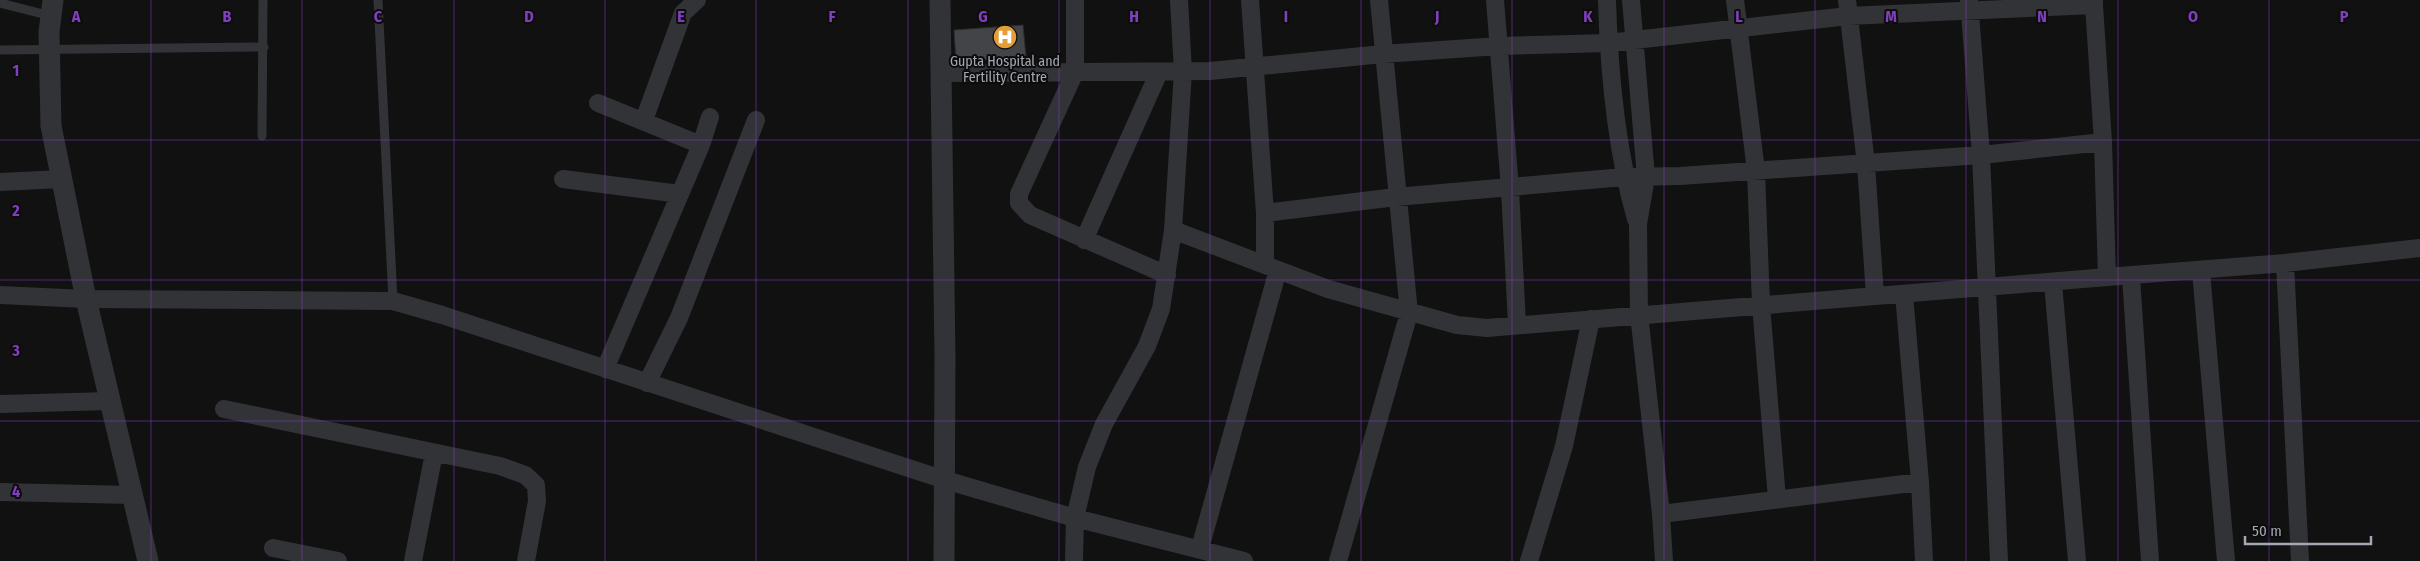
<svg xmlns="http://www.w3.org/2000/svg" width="2420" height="561" font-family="'Fira Sans Condensed',sans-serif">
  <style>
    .building { fill: #424448; stroke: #2b2b2e }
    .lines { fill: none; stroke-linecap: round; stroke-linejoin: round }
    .service { stroke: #323337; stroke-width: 9 }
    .minor { stroke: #323337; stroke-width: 18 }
    .tertiary { stroke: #323337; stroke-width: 21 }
    .grid { fill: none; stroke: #813fbd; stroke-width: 1; stroke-opacity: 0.55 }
    .labels { text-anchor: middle; stroke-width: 4; stroke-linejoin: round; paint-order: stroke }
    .poi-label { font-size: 14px; fill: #a3a8b2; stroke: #0c0c0d }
    .grid-label { font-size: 16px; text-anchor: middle; font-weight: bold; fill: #813fbd; stroke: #0c0c0d; stroke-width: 4; stroke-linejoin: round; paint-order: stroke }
  </style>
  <rect width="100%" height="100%" fill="#111112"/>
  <path class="building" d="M 1023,25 L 1026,57 L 956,62 L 954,30 Z"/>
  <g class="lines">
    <path class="service" d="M 378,0 L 393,301
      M 0,3 L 51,16
      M 0,50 L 264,47
      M 262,136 L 263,0"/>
    <path class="minor" d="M 1075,0 L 1075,72 L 1019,194 L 1019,203 L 1030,215 L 1167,275
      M 1179,0 L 1183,71 L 1173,230 L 1328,289 L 1457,325 L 1487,328 L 2107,277
      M 1250,0 L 1265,213 L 1265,265
      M 1495,0 L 1510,189 L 1517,324
      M 1607,0 C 1609,73 1616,149 1636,219
      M 1631,0 L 1646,177 L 1638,224 L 1639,314 L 1661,514 L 1664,561
      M 1735,0 L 1756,171 L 1761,305 L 1777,499
      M 1847,0 L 1866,164 L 1875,296
      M 1969,0 L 1981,155 L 1999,561
      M 2094,5 L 2103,142 L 2107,277 L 2285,263 L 2420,248
      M 940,73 L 1210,71 L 1383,54 L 1499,46 L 1608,43 L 1848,16 L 2094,5 L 2094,0
      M 598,103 L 701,145
      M 644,120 L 683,13 L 697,0
      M 563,179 L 680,194
      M 0,182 L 62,179
      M 1265,213 L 1396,197 L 1624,177 L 1680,176 L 1981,155 L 2103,142
      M 1084,240 L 1159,72
      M 2285,263 L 2300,561
      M 2201,271 L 2226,561
      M 2131,277 L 2150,561
      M 2053,283 L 2077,561
      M 1904,294 L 1920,482 L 1924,561
      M 0,295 L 86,299 L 393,301 L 442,315 L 945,480 L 1075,518 L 1244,561
      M 605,369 L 701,145 L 710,117
      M 647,383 L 679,318 L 756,120
      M 0,404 L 110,401
      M 224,409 L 500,466 L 525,475 L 536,485 L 537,501 L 526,561
      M 0,492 L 132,495
      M 1661,514 L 1920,482
      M 273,548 L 338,561
      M 1200,548 L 1278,270
      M 413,561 L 434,453
      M 1074,561 L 1075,518 L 1087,467 L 1104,424 L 1147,346 L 1161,309 L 1173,230
      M 1338,561 L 1409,313 L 1379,0
      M 1529,561 L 1564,446 L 1591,319"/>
    <path class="tertiary" d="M 53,0 L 49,32 L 51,126 L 86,299 L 148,561
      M 940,0 L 945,357 L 944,561"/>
  </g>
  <path class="grid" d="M 151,0 L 151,561M 302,0 L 302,561M 454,0 L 454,561M 605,0 L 605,561M 756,0 L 756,561M 908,0 L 908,561M 1059,0 L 1059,561M 1210,0 L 1210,561M 1361,0 L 1361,561M 1512,0 L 1512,561M 1664,0 L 1664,561M 1815,0 L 1815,561M 1966,0 L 1966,561M 2118,0 L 2118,561M 2269,0 L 2269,561M 0,140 L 2420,140M 0,280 L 2420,280M 0,421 L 2420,421"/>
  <defs>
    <g id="hospital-disc" transform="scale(1.25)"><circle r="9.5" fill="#e39e38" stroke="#0c0c0d"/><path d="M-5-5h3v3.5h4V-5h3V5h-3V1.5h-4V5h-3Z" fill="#fff"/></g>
  </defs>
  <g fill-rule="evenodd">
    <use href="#hospital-disc" x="1005" y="37"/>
  </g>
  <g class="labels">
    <g class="poi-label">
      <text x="1005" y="66">Gupta Hospital and<tspan x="1005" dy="16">Fertility Centre</tspan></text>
    </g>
  </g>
  <g class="grid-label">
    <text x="76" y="22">A</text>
    <text x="227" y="22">B</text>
    <text x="378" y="22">C</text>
    <text x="529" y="22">D</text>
    <text x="681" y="22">E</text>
    <text x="832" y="22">F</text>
    <text x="983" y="22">G</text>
    <text x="1134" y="22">H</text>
    <text x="1286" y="22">I</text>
    <text x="1437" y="22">J</text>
    <text x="1588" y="22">K</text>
    <text x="1739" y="22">L</text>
    <text x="1891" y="22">M</text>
    <text x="2042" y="22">N</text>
    <text x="2193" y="22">O</text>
    <text x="2344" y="22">P</text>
    <text x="16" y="76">1</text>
    <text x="16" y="216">2</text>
    <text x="16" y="356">3</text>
    <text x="16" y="497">4</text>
  </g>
  <path d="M2245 536v8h126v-8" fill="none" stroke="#a3a8b2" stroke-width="2.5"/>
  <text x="2252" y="536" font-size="15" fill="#a3a8b2" stroke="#0c0c0d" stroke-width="4" paint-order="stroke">50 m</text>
</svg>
